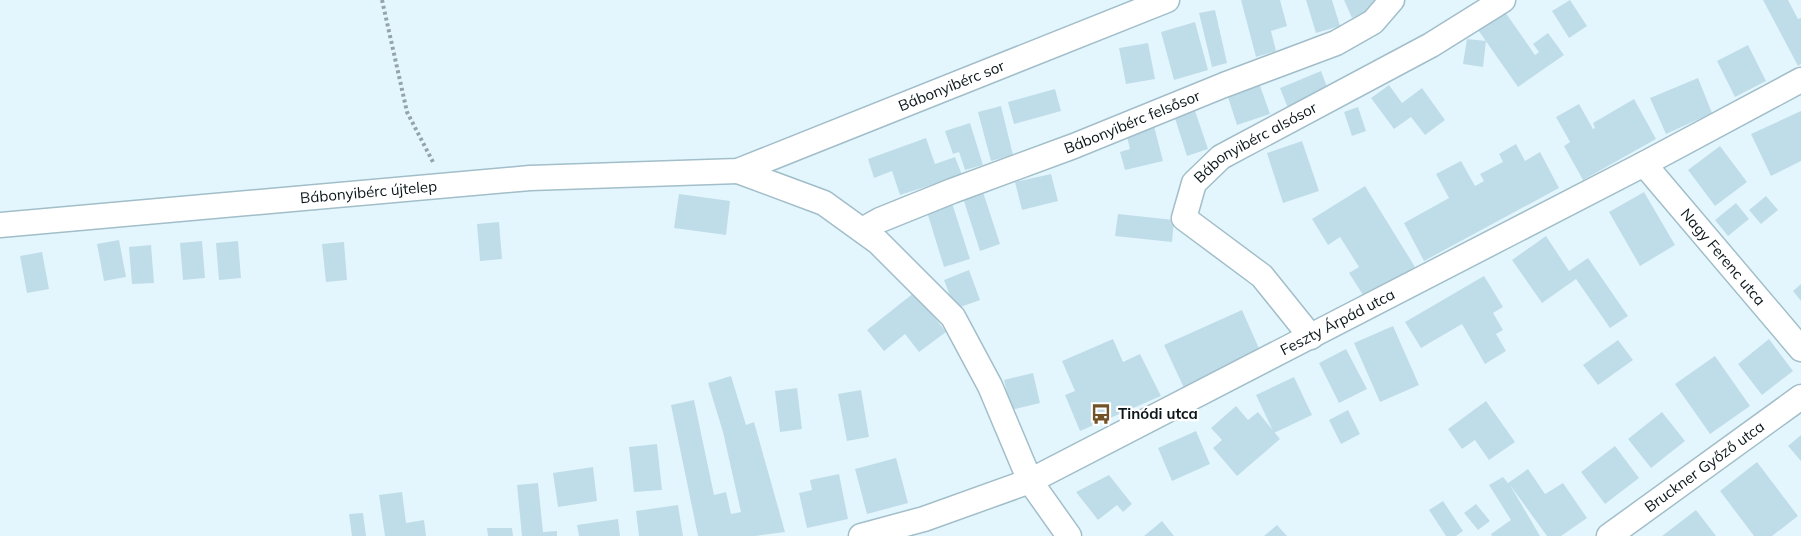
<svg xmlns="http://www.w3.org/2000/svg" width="1801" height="536" font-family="Mulish,sans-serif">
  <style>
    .building { fill: #bfdde9 }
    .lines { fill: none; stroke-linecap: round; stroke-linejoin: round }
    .minor-casing { stroke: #a1bec9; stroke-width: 27 }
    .path { stroke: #95a4aa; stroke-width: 4; stroke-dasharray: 3 3; stroke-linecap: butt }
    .minor { stroke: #fff; stroke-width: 24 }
    .labels { text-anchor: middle; stroke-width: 4.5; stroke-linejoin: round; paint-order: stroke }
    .street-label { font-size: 15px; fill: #0b161a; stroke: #fff }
    .poi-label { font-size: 15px; font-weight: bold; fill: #0b161a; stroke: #fff; text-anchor: start }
  </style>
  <rect width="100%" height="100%" fill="#e4f6fd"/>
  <path class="building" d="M 1241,0 L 1280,0 L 1287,26 L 1271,31 L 1276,51 L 1256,57 Z
    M 1306,0 L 1332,0 L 1340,26 L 1316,33 Z
    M 1344,0 L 1390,0 L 1352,18 Z
    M 1570,0 L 1587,26 L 1569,38 L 1552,11 Z
    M 1763,0 L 1788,0 L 1798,19 L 1801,18 L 1801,64 L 1798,66 Z
    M 1503,9 L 1535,55 L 1539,52 L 1533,44 L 1548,33 L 1564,55 L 1518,87 L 1476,27 Z
    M 1215,10 L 1227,63 L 1212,67 L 1199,13 Z
    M 1195,22 L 1208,70 L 1174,80 L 1161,32 Z
    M 1467,39 L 1486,41 L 1483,67 L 1463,64 Z
    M 1148,43 L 1155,79 L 1126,84 L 1119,48 Z
    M 1748,45 L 1766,81 L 1735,97 L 1717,61 Z
    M 1321,71 L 1329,92 L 1288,108 L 1280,88 Z
    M 1698,78 L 1712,113 L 1666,134 L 1650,98 Z
    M 1258,80 L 1270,114 L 1237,125 L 1226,91 Z
    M 1389,85 L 1402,103 L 1422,88 L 1445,120 L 1425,135 L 1411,117 L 1394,129 L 1371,98 Z
    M 1055,89 L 1061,111 L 1014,124 L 1008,102 Z
    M 1634,99 L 1656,139 L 1583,180 L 1564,146 L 1570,142 L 1556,117 L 1579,104 L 1593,129 L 1595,128 L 1593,123 Z
    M 1193,105 L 1208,149 L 1187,156 L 1173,112 Z
    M 1001,106 L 1013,155 L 991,161 L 978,112 Z
    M 1358,107 L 1366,131 L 1352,136 L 1344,112 Z
    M 1801,111 L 1801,161 L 1771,176 L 1751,134 Z
    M 970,123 L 983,165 L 965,170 L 959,152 L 953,154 L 945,131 Z
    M 1154,126 L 1163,161 L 1125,170 L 1120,152 L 1130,149 L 1126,133 Z
    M 926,138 L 935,164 L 955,157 L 962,175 L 900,195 L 892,171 L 874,178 L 868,159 Z
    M 1302,141 L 1319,191 L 1283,203 L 1267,153 Z
    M 1516,144 L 1525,161 L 1540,152 L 1559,188 L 1424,261 L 1404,223 L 1449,198 L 1436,174 L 1461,161 L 1475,186 L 1484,181 L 1480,174 L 1503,162 L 1499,154 Z
    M 1720,146 L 1747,182 L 1715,206 L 1688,170 Z
    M 1051,174 L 1058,201 L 1022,210 L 1015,182 Z
    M 1365,186 L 1415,267 L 1365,298 L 1349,273 L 1359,267 L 1340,237 L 1328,245 L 1312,219 Z
    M 983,192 L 1000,244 L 980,251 L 963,198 Z
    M 1644,192 L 1675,245 L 1640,266 L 1609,212 Z
    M 679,194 L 730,201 L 726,235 L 674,228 Z
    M 1766,196 L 1778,210 L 1761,224 L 1749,210 Z
    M 952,203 L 970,259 L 944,267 L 927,212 Z
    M 1736,203 L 1749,219 L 1728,236 L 1715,220 Z
    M 1118,214 L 1174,220 L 1172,242 L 1115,236 Z
    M 499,222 L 502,259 L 480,261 L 477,224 Z
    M 1546,236 L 1569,271 L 1588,258 L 1628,316 L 1610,328 L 1576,279 L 1542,303 L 1512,260 Z
    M 119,240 L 126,277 L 104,281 L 97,244 Z
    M 202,241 L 205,278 L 183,280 L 180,243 Z
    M 238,241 L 241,278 L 219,280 L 216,243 Z
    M 344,242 L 347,280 L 326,282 L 322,244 Z
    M 151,245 L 154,283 L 132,284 L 129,247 Z
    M 42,252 L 49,289 L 27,293 L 20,256 Z
    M 969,270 L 980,300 L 955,309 L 944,280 Z
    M 1484,276 L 1503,307 L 1493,313 L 1503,330 L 1496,334 L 1506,351 L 1485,364 L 1462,324 L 1421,348 L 1405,322 Z
    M 1801,284 L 1801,301 L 1793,291 Z
    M 915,292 L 946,332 L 919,352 L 905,334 L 884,351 L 867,330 Z
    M 1242,310 L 1261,353 L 1184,388 L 1164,345 Z
    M 1393,326 L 1419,385 L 1380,402 L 1354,343 Z
    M 1113,339 L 1123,362 L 1140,354 L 1161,396 L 1080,431 L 1065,395 L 1075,391 L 1062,361 Z
    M 1769,339 L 1793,371 L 1762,395 L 1738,364 Z
    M 1618,340 L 1633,360 L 1598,385 L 1583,365 Z
    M 1346,349 L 1367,389 L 1339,403 L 1319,363 Z
    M 1715,356 L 1750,406 L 1710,434 L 1675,384 Z
    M 1033,373 L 1040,403 L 1011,410 L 1004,380 Z
    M 731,376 L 746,425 L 754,422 L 785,532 L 755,536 L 698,536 L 671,405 L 694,400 L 714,495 L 726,492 L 731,514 L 741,512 L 723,432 L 708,383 Z
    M 1294,377 L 1312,415 L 1274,433 L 1256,395 Z
    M 797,388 L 802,429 L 780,432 L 775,391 Z
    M 861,390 L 869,437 L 847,441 L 838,394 Z
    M 1486,401 L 1515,442 L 1489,460 L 1475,440 L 1462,449 L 1448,429 Z
    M 1236,406 L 1248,420 L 1258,412 L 1280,439 L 1237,476 L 1213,448 L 1222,440 L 1211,428 Z
    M 1348,410 L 1360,434 L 1341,444 L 1329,420 Z
    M 1662,412 L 1685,441 L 1651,468 L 1628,439 Z
    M 1196,431 L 1210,464 L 1172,481 L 1158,448 Z
    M 1801,435 L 1801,461 L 1788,446 Z
    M 657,444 L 662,490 L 634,492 L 629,447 Z
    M 1615,446 L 1639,478 L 1605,504 L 1581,472 Z
    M 896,458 L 908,503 L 867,514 L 855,469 Z
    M 1757,462 L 1798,516 L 1772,536 L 1754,536 L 1720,491 Z
    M 593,467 L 597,501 L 558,507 L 553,473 Z
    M 1528,469 L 1545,494 L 1563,483 L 1587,518 L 1561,536 L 1547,536 L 1510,485 L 1540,536 L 1492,536 L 1491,534 L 1511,520 L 1489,485 L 1503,477 L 1508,483 Z
    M 839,474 L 848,519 L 807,528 L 799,493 L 812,490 L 810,480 Z
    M 1109,475 L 1132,504 L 1123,512 L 1117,505 L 1098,520 L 1076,492 Z
    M 538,483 L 543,532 L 557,531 L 557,536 L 522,536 L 517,485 Z
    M 402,492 L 406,523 L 424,520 L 426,536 L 385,536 L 379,495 Z
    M 1443,501 L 1463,531 L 1456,536 L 1446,536 L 1429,510 Z
    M 1476,504 L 1490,521 L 1478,530 L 1464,513 Z
    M 678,505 L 683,536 L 639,536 L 636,511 Z
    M 1696,510 L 1716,536 L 1662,536 Z
    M 363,513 L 366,536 L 352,536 L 349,514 Z
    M 618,519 L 620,536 L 579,536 L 577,525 Z
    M 1162,521 L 1174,536 L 1144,536 Z
    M 1277,525 L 1287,536 L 1264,536 Z
    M 487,528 L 512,528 L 513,536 L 488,536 Z"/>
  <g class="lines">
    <g class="minor-casing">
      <g id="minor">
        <path id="s1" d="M 1644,164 L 1801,349"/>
        <path d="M 738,171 L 824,203 L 878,242 L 953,317 L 990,386 L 1030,481 L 1069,536"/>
        <path id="s2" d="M 0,225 L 530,178 L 738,171 L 1167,0"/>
        <path id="s3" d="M 862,230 L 880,220 L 952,191 L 1074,146 L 1224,85 L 1336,43 L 1373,22 L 1392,0"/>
        <path id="s4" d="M 1311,337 L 1262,276 L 1184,218 L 1194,183 L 1221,157 L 1431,45 L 1503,0"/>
        <path id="s5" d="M 861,536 L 924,519 L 1030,481 L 1644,164 L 1801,80"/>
        <path id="s6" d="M 1609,536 L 1801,397"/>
      </g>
    </g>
    <path class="path" d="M 382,0 L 407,112 L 434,164"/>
    <use href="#minor" class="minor"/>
  </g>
  <defs>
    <g id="bus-bare" transform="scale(1.62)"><path d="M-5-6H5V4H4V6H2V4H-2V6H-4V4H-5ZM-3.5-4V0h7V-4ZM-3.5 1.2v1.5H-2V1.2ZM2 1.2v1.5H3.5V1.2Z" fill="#725328" stroke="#fff" stroke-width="2.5" paint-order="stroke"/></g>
  </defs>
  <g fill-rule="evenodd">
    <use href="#bus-bare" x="1101" y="414"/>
  </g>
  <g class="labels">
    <g class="street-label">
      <text dy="5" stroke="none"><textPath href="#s2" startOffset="970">Bábonyibérc sor</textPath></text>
      <text dy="5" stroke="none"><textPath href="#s3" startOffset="291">Bábonyibérc felsősor</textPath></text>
      <text dy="5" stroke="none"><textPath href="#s4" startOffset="286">Bábonyibérc alsósor</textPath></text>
      <text dy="5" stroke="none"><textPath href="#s2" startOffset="370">Bábonyibérc újtelep</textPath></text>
      <text dy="5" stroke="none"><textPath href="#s1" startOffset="122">Nagy Ferenc utca</textPath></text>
      <text dy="5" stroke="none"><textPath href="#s5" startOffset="524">Feszty Árpád utca</textPath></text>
      <text dy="5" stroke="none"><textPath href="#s6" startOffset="118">Bruckner Győző utca</textPath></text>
    </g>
    <g class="poi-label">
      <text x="1118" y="419">Tinódi utca</text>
    </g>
  </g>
</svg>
